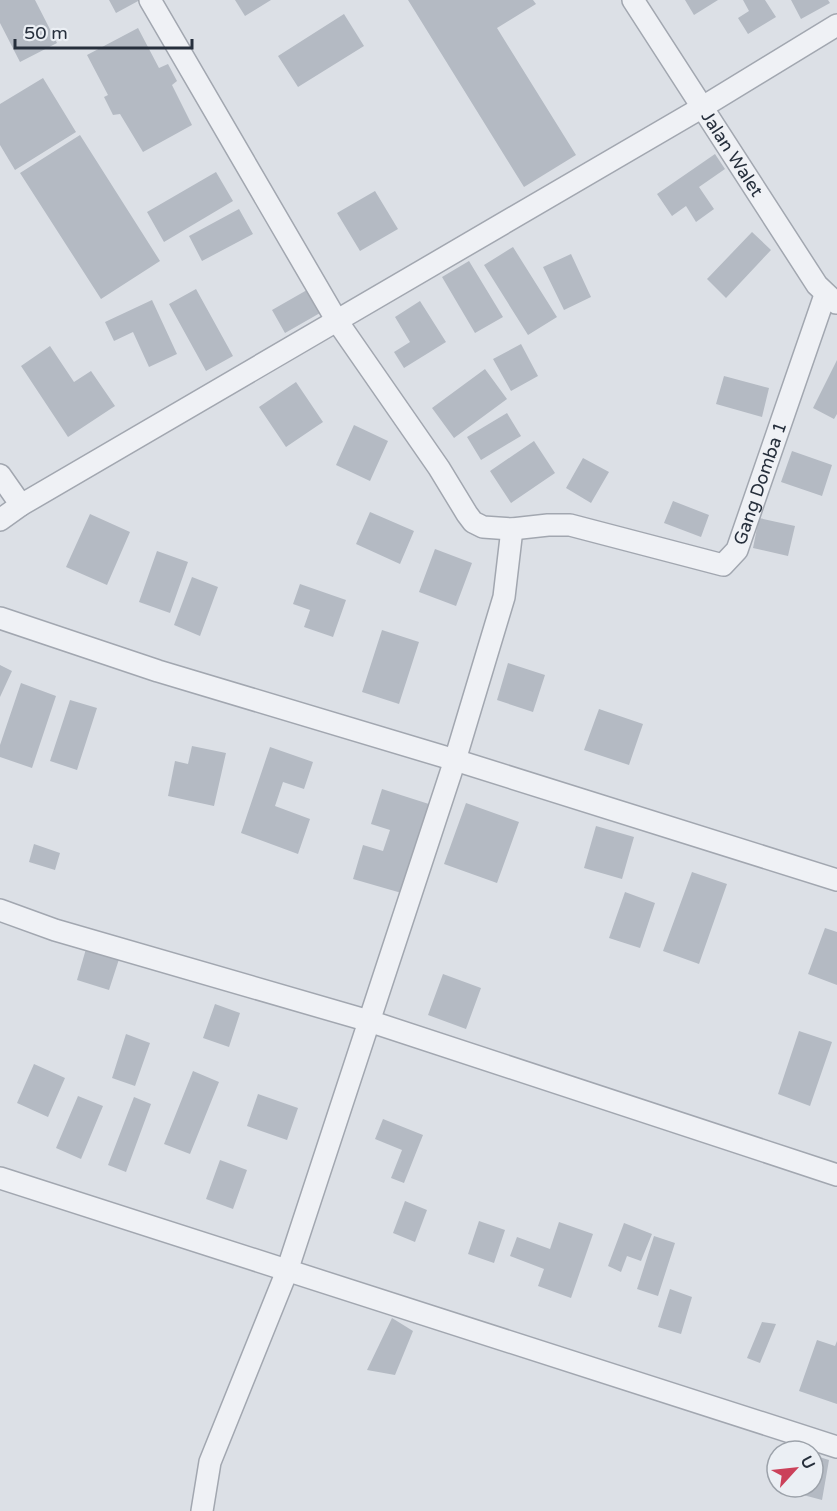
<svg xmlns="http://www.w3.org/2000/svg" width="837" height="1511" font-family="'Varela Round',sans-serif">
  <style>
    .building { fill: #b4bac3 }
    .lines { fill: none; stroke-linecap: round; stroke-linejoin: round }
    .street-casing { stroke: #a2a7b0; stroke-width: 24 }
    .street { stroke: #eff1f5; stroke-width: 21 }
    .labels { text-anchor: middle; stroke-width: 6; stroke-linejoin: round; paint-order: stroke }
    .street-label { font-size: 18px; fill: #262f3c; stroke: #ebeff4 }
  </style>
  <rect width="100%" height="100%" fill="#dce0e6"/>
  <path class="building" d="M 0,0 L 35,0 L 57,43 L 20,62 L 0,23 Z
    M 109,0 L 140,0 L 116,13 Z
    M 235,0 L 271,0 L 245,16 Z
    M 408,0 L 533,0 L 536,4 L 497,28 L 576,155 L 524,187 Z
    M 685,0 L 718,0 L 694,15 Z
    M 743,0 L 765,0 L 776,17 L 748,34 L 738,18 L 749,11 Z
    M 791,0 L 828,0 L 830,3 L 801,19 Z
    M 344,14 L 364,46 L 298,87 L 278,56 Z
    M 138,28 L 159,68 L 168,64 L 177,81 L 172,85 L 192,125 L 143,152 L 120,114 L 113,115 L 104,97 L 108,95 L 87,55 Z
    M 43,78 L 76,132 L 15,170 L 0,145 L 0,104 Z
    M 80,135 L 160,261 L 101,299 L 20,173 Z
    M 715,154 L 725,169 L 699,187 L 714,209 L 696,222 L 686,206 L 672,216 L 657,194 Z
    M 216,172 L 233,201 L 164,242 L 147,212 Z
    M 375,191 L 398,229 L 360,251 L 337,213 Z
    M 239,209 L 253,234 L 202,261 L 189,236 Z
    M 752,232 L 771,250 L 726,298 L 707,279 Z
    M 513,247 L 557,317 L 528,335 L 484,265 Z
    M 571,254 L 591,297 L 564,310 L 543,267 Z
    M 469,261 L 503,317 L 475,333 L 442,277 Z
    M 196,289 L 233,356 L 206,371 L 169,304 Z
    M 307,290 L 320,313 L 285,333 L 272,310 Z
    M 152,300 L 177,354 L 149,367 L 133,332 L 114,341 L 105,322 Z
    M 420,301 L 446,342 L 404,368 L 394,352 L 410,342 L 395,317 Z
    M 521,344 L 538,376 L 511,391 L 493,359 Z
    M 50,346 L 74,382 L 91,371 L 115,406 L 68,437 L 21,366 Z
    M 837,360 L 837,414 L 834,419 L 813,408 Z
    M 485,369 L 507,399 L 454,438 L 432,408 Z
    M 724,376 L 769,388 L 762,417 L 716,404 Z
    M 296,382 L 323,422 L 286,447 L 259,407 Z
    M 507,413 L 521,436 L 481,460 L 467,437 Z
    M 354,425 L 388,441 L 370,481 L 336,465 Z
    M 534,441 L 555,473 L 511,503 L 490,471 Z
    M 792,451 L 832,465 L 822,496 L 781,482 Z
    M 583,458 L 609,472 L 591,503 L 566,488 Z
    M 673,501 L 709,515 L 701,537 L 664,523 Z
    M 370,512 L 414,531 L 400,564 L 356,544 Z
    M 90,514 L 130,532 L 107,585 L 66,567 Z
    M 759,518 L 795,526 L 788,556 L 753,548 Z
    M 435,549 L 472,563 L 456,606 L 419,592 Z
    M 157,551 L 188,562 L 170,613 L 139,602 Z
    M 192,577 L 218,587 L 200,636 L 174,625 Z
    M 300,584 L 346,600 L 333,637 L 304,627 L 310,610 L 293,604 Z
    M 382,630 L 419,642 L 399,704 L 362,692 Z
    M 508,663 L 545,675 L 533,712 L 497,700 Z
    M 0,665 L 12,671 L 0,697 Z
    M 21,683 L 56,696 L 32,768 L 0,757 L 0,745 Z
    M 70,700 L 97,708 L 77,770 L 50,761 Z
    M 599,709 L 643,724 L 629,765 L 584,750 Z
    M 192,746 L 226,753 L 214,806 L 168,796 L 175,761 L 188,764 Z
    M 270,747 L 313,762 L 304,789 L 283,782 L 275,806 L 310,819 L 298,854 L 241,833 Z
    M 382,789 L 432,805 L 405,894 L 353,879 L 363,845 L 383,851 L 390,830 L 371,824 Z
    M 466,803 L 519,822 L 497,883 L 444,864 Z
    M 596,826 L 634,837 L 622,879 L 584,868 Z
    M 34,844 L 60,853 L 55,870 L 29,862 Z
    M 692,872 L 727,884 L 699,964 L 663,951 Z
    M 625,892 L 655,903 L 640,948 L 609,938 Z
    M 825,928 L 837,932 L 837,985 L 808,974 Z
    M 88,942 L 121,953 L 109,990 L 77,980 Z
    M 443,974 L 481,988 L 466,1029 L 428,1015 Z
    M 215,1004 L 240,1013 L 229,1047 L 203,1038 Z
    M 799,1031 L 832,1042 L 810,1106 L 778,1094 Z
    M 126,1034 L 150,1043 L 135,1086 L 112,1078 Z
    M 34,1064 L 65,1078 L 48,1117 L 17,1103 Z
    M 193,1071 L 219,1082 L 190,1154 L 164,1144 Z
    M 258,1094 L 298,1108 L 287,1140 L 247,1126 Z
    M 78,1096 L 103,1106 L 81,1159 L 56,1148 Z
    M 134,1097 L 151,1104 L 126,1172 L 108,1165 Z
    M 383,1119 L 423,1135 L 404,1183 L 391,1178 L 402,1150 L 375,1139 Z
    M 220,1160 L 247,1170 L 233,1209 L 206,1199 Z
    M 405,1201 L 427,1210 L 415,1242 L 393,1233 Z
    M 479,1221 L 505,1230 L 494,1263 L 468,1254 Z
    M 559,1222 L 593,1234 L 571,1298 L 538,1286 L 544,1269 L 510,1256 L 517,1237 L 550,1249 Z
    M 624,1223 L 652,1234 L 641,1261 L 627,1256 L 621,1272 L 608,1266 Z
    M 654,1236 L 675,1243 L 658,1296 L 637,1289 Z
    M 670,1289 L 692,1297 L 681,1334 L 658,1327 Z
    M 392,1318 L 413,1331 L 395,1375 L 367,1370 Z
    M 762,1322 L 776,1324 L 760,1363 L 747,1358 Z
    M 817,1340 L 835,1346 L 837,1341 L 837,1404 L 799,1391 Z
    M 813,1455 L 829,1460 L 822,1500 L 777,1488 L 813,1487 Z"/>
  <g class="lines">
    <g class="street-casing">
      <g id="street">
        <path id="s1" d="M 150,0 L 337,321 L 439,468 L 467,514 L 473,522 L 483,527 L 512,529 L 548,525 L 570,525 L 723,565 L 737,550 L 825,295"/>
        <path id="s2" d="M 633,0 L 817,285 L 836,303"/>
        <path d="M 0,475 L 21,505"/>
        <path d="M 0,520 L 21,505 L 701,108 L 837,25"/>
        <path d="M 0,618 L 158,671 L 455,760 L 837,880"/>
        <path d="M 0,910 L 55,930 L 369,1021 L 837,1175"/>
        <path d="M 0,1178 L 837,1447"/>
        <path d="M 202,1511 L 210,1462 L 287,1271 L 455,760 L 504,597 L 512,529"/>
      </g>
    </g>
    <use href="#street" class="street"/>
  </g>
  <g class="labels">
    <g class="street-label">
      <text dy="6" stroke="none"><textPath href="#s2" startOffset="183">Jalan Walet</textPath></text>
      <text dy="6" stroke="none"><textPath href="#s1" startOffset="962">Gang Domba 1</textPath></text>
    </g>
  </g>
  <g transform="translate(795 1469) rotate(63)"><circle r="28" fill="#ebeff4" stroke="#9ca2aa" stroke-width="1.5"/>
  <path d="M0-4.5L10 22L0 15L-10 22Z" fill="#cb415a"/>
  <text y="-9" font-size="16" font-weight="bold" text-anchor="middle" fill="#262f3c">U</text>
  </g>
  <path d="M15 39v9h177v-9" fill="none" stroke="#262f3c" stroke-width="3"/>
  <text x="24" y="39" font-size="18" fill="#262f3c" stroke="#ebeff4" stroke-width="4.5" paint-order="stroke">50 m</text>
</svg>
